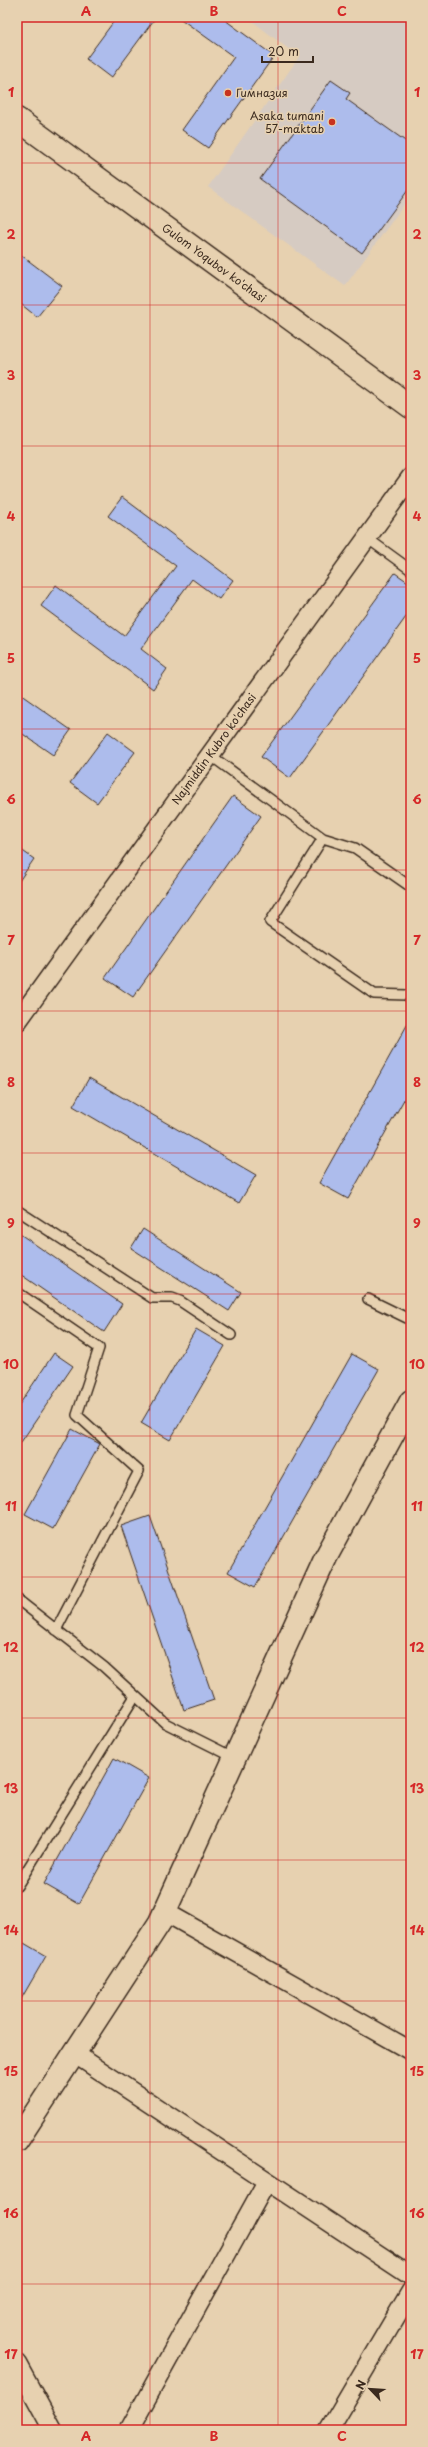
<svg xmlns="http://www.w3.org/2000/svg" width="428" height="2447" font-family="'Playpen Sans',sans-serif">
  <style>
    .built { fill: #d6cbc2 }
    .building { fill: #adbcec; stroke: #3b2a1e }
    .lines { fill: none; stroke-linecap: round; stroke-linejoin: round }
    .lane-casing { stroke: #3b2a1e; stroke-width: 12 }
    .street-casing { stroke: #3b2a1e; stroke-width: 21 }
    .secondary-casing { stroke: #3b2a1e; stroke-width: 25 }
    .lane { stroke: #e7d1b0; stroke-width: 9 }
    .street { stroke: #e7d1b0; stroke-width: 18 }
    .secondary { stroke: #e7d1b0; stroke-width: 22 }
    .grid { fill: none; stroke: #d62828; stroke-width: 1; stroke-opacity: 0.55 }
    .poi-dot { fill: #c8321e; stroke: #e7d1b0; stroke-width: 1.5 }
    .labels { text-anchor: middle; stroke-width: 3; stroke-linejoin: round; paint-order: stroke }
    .poi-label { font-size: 11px; fill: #3b2a1e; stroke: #e7d1b0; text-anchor: start }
    .street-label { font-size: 11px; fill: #3b2a1e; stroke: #e7d1b0 }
    .neatline { fill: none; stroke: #d62828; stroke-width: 1.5 }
    .grid-label { font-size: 13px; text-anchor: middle; font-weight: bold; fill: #d62828 }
  </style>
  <rect width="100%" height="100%" fill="#e7d1b0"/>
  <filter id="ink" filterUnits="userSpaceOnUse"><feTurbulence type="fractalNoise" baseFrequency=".025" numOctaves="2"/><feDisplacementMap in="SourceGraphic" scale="8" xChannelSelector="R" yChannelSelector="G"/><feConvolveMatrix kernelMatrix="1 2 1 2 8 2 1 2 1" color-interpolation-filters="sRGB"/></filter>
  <g filter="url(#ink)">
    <path class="built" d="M 247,17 L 411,17 L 411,195 L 345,286 L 208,187 L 299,57 Z"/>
    <path class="building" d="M 117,17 L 156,17 L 111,78 L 86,59 Z
      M 178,17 L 221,17 L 274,56 L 208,148 L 182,130 L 234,57 Z
      M 331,80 L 350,93 L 346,99 L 411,145 L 411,186 L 362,253 L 260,179 Z
      M 17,252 L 62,286 L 37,317 L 17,301 Z
      M 122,497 L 233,580 L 219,599 L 192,579 L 141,649 L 167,669 L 153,689 L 41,606 L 56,585 L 124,636 L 176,566 L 108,516 Z
      M 395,573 L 411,584 L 411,610 L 290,778 L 261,757 Z
      M 17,692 L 71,730 L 53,755 L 17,730 Z
      M 108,732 L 135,752 L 97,803 L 70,783 Z
      M 233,796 L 261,816 L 133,997 L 105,978 Z
      M 17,847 L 34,859 L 17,884 Z
      M 411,1018 L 411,1087 L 348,1199 L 319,1183 Z
      M 89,1078 L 256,1175 L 239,1203 L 73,1106 Z
      M 143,1229 L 241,1292 L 229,1311 L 131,1248 Z
      M 17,1232 L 122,1304 L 104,1332 L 17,1272 Z
      M 196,1329 L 225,1346 L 170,1440 L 141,1423 Z
      M 54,1353 L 73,1366 L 17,1448 L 17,1408 Z
      M 352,1354 L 379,1369 L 255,1587 L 228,1572 Z
      M 72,1429 L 100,1444 L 53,1529 L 25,1514 Z
      M 150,1516 L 214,1700 L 184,1710 L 121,1526 Z
      M 114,1758 L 149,1778 L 79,1904 L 44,1884 Z
      M 17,1939 L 46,1956 L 17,2006 Z"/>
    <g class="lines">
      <g class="lane-casing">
        <path id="lane" d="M 367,538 L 411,570
          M 210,755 L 323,838 L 270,922 L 374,994 L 406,995 L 411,998
          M 323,838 L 355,848 L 411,887
          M 17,1210 L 152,1298 L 172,1298 L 180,1301 L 231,1335
          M 17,1292 L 99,1348 L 77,1415 L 139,1471 L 56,1630
          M 368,1299 L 411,1320
          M 17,1599 L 104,1667 L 165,1723 L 235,1758
          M 17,1886 L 135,1696"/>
      </g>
      <g class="street-casing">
        <path id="street" d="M 17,1022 L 411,477
          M 165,1912 L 411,2051
          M 75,2054 L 411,2276
          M 17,2364 L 53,2430
          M 129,2430 L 267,2181
          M 329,2430 L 411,2291"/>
      </g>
      <g class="secondary-casing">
        <path id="secondary" d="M 17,119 L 411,407
          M 17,2141 L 160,1922 L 326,1557 L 411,1401"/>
      </g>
      <use href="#lane" class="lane"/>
      <use href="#street" class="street"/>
      <use href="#secondary" class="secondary"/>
    </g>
  </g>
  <path class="grid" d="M 150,17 L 150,2430M 278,17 L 278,2430M 17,163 L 411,163M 17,305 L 411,305M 17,446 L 411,446M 17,587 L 411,587M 17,729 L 411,729M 17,870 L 411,870M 17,1011 L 411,1011M 17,1153 L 411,1153M 17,1294 L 411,1294M 17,1436 L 411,1436M 17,1577 L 411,1577M 17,1718 L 411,1718M 17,1860 L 411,1860M 17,2001 L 411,2001M 17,2142 L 411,2142M 17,2284 L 411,2284"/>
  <g class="poi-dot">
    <circle cx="228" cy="93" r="4"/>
    <circle cx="332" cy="122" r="4"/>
  </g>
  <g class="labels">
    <g class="poi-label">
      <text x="236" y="97">Гимназия</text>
      <text x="324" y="120" text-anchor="end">Asaka tumani<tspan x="324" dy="13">57-maktab</tspan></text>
    </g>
    <g class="street-label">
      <text transform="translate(214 263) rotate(36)" y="4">Gulom Yoqubov ko'chasi</text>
      <text transform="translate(214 749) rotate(-54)" y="4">Najmiddin Kubro ko'chasi</text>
    </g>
  </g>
  <rect width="428" height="2447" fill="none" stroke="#e7d1b0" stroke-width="44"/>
  <g transform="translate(370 2389) rotate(295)" stroke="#e7d1b0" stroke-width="3" paint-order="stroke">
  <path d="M0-3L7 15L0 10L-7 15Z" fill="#3b2a1e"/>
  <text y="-6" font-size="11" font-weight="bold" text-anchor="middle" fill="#3b2a1e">N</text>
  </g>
  <path d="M262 56v6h51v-6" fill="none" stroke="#3b2a1e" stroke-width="2"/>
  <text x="268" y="56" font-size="12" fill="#3b2a1e" stroke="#e7d1b0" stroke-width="3" paint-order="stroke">20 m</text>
  <rect x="22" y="22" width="384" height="2403" class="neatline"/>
  <g class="grid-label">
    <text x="86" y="16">A</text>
    <text x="214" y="16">B</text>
    <text x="342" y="16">C</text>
    <text x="11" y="97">1</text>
    <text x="417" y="97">1</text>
    <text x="11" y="239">2</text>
    <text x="417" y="239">2</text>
    <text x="11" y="380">3</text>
    <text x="417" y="380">3</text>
    <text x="11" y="521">4</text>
    <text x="417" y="521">4</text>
    <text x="11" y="663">5</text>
    <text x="417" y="663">5</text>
    <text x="11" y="804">6</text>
    <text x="417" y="804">6</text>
    <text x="11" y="945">7</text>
    <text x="417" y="945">7</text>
    <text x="11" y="1087">8</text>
    <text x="417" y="1087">8</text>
    <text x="11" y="1228">9</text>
    <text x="417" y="1228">9</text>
    <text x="11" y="1369">10</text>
    <text x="417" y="1369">10</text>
    <text x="11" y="1511">11</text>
    <text x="417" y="1511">11</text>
    <text x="11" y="1652">12</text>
    <text x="417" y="1652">12</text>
    <text x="11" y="1793">13</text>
    <text x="417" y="1793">13</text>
    <text x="11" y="1935">14</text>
    <text x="417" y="1935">14</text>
    <text x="11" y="2076">15</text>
    <text x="417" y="2076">15</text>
    <text x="11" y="2218">16</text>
    <text x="417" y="2218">16</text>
    <text x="11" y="2359">17</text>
    <text x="417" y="2359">17</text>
    <text x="86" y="2441">A</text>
    <text x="214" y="2441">B</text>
    <text x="342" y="2441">C</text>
  </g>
</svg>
